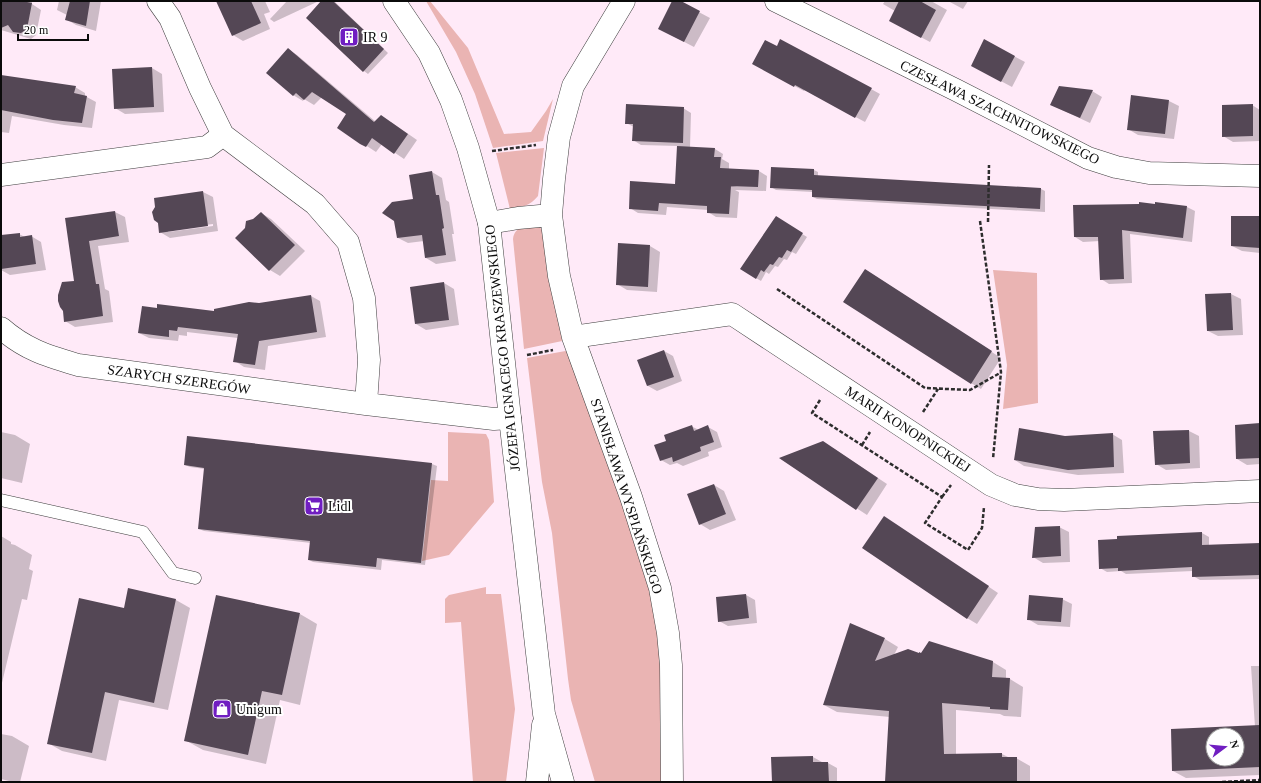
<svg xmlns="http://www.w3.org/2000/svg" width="1261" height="783" font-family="Georgia,serif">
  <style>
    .green { fill: #eab4b3 }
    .shadow { fill: #0003; fill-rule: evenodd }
    .building { fill: #544755; fill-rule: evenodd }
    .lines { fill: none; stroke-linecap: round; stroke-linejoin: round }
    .service-casing { stroke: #3e3e3e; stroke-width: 13 }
    .minor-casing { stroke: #3e3e3e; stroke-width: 23 }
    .tertiary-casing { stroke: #3e3e3e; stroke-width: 23 }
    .path { stroke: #2d2d2d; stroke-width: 2.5; stroke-dasharray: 4 2; stroke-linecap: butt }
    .service { stroke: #fff; stroke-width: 12 }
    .minor { stroke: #fff; stroke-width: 22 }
    .tertiary { stroke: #fff; stroke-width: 22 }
    .labels { text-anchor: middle; stroke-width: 4; stroke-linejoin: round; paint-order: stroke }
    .poi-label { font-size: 14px; fill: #0b0b0b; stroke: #fff; text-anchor: start }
    .street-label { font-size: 14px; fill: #0b0b0b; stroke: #fff }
  </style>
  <rect width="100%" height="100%" fill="#ffeaf8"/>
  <path class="green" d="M 426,1 L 430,1 L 468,48 L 504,134 L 531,132 L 546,111 L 553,99 L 543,141 L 493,148 L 475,94 L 456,52 Z
    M 544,148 L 538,196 C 530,206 522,207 510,209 L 496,153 Z
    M 538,225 L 542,230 L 567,340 L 524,349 L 513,239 C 515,225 526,227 538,225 Z
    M 993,270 L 1037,273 L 1038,403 L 1003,409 L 1007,365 Z
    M 571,350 L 640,545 L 660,624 L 665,782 L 595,782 L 571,700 L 568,679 L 552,533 L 542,482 L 527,358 Z
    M 448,432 L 486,434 L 489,440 L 494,502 L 449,555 L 422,561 L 431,480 L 448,481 Z
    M 486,587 L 486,594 L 501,594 L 515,709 L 506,782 L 473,782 L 461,622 L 445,623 L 445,599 L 449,595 Z"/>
  <path class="shadow" d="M 1,1 L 32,1 L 32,4 L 41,10 L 36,35 L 31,39 L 1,30 Z
    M 59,1 L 101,1 L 96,31 L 76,25 L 66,19 L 67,15 L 57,10 Z
    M 218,1 L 265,1 L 270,12 L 264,14 L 270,29 L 243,41 L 233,35 Z
    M 287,1 L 319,1 L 274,22 L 270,19 Z
    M 322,1 L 334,1 L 388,53 L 368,74 L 364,71 Z
    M 673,1 L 678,1 L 710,18 L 694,47 L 669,34 Z
    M 885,1 L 931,1 L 947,10 L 930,42 L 898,25 L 895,11 L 883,4 Z
    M 948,1 L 968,1 L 963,9 Z
    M 985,41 L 1025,62 L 1012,87 L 982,71 Z
    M 288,49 L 297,55 L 376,122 L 391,122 L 417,140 L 404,159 L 382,144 L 376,152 L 338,127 L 348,114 L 322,97 L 314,105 L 304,99 L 303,101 L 293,95 Z
    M 152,68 L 162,74 L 164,112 L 125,114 L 115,108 Z
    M 762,69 L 871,89 L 880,94 L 865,122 L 805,90 L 804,91 Z
    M 1,76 L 75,87 L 85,93 L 85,96 L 96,102 L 92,128 L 64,125 L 12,116 L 9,133 L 1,132 Z
    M 1092,91 L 1102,97 L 1090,123 L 1062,110 L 1052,105 Z
    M 1169,101 L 1179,106 L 1174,139 L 1138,135 L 1128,129 Z
    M 1252,105 L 1260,110 L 1260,141 L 1233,142 L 1223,136 Z
    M 683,108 L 691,113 L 690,148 L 715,149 L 723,154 L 722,159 L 729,163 L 729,169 L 759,171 L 767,176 L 766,191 L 735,190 L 739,192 L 737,218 L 716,217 L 708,212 L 708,210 L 667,207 L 666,215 L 638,213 L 630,208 L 676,185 L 678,146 L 641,145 L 633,140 L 634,127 L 626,123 Z
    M 814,170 L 818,172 L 818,177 L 1041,189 L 1045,191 L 1045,212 L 817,199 L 813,197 L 813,192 L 776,190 L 771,187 Z
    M 432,172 L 442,178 L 446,200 L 449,202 L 454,234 L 452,234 L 456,261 L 436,264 L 426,258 L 424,241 L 408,243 L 398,238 L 414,200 Z
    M 203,192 L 213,197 L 218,231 L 170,238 L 160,232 L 155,199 ZM 213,224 L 213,226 L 168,232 L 168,230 Z
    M 1156,205 L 1187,207 L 1195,211 L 1192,242 L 1130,234 L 1132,283 L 1109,284 L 1101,279 L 1100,241 L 1083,242 L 1075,237 Z
    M 115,212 L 125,217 L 129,242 L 98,246 L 105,289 L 109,291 L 113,322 L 75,327 L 65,321 L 75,282 L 66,219 Z
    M 261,213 L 271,219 L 305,251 L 280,276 L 270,270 L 236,238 Z
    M 1260,217 L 1260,253 L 1242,251 L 1232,246 Z
    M 780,220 L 807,237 L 796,254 L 792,252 L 787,260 L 784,259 L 778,267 L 775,266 L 769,274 L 766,272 L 761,281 L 756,278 Z
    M 19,234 L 25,237 L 31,236 L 41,242 L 46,270 L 10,275 L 1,270 L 1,236 Z
    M 650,246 L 660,252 L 657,292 L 627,290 L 617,284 Z
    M 875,276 L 1001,358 L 981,389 L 971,383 Z
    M 444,283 L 454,289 L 459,325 L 426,330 L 416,324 Z
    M 1231,294 L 1241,299 L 1243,335 L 1218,336 L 1208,331 L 1206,295 Z
    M 311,296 L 320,301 L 326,337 L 268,346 L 265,370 L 244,367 L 235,361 L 238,338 L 187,332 L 187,336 L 179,335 L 178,341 L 149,338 L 139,333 L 215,312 Z
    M 664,351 L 673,356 L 682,381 L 657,391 L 648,386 L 639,360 Z
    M 1260,424 L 1260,464 L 1247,465 L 1237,459 Z
    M 691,426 L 699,430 L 708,427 L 717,432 L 722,447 L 708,452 L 709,456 L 683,466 L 677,463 L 670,465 L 661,460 L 667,442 Z
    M 1189,431 L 1199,436 L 1200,468 L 1166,470 L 1156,464 Z
    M 1,432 L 15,435 L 30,444 L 22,483 L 1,478 Z
    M 1112,434 L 1122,440 L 1124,473 L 1078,475 L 1024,466 L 1015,460 L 1065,437 Z
    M 188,437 L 432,464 L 437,466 L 425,565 L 382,560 L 381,570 L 313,562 L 309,560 L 311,543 L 204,531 L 199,529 L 205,469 L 190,467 L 185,465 Z
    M 833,448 L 887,484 L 867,515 L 781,459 Z
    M 714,485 L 724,491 L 736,520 L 710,530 L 700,524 Z
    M 894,523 L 998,593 L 977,624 L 967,618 Z
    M 1059,527 L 1069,532 L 1070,562 L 1043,563 L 1033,557 Z
    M 1202,533 L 1209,537 L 1209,545 L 1260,544 L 1260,579 L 1200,580 L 1193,576 L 1193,571 L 1126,574 L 1121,571 L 1107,572 L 1100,568 Z
    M 1,536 L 11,542 L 11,544 L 15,545 L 32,555 L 29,569 L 33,571 L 27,600 L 22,599 L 1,687 Z
    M 129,590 L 176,600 L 190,608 L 168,710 L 119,700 L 106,761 L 62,751 L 48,743 L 125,609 Z
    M 746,595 L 755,600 L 757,623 L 728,626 L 719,621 L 717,598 Z
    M 1062,599 L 1072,604 L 1070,627 L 1038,625 L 1028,619 Z
    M 300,614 L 317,624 L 300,705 L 280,700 L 266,764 L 203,750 L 185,740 Z
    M 885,639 L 898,647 L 894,655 L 919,655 L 993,662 L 1006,670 L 1006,679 L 1010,679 L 1023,687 L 1021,717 L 1004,716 L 1000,714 L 956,710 L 956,754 L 1002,754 L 1010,758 L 1016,758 L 1030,766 L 1030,782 L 886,782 L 890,717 L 837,712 L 824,705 Z
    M 1251,666 L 1260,666 L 1260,775 L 1186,778 L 1173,771 L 1172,730 L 1255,727 ZM 1213,735 L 1237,735 L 1237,759 L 1213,759 Z
    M 1,734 L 12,736 L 29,746 L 20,782 L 13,782 L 1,779 Z
    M 813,757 L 822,762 L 828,763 L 837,768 L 837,782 L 773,782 Z"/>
  <path class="building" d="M 1,1 L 22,1 L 32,3 L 27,29 L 21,33 L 13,32 L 8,25 L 1,28 Z
    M 70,1 L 90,1 L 86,26 L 65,20 Z
    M 216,1 L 251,1 L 261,23 L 232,36 Z
    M 321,1 L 333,1 L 384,49 L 363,72 L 306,18 Z
    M 672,1 L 681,1 L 700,11 L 684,42 L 658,29 Z
    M 899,1 L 920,1 L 936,10 L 921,38 L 889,21 Z
    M 780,39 L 872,88 L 855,118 L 795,85 L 794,87 L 752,64 L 765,40 L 777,46 Z
    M 984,39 L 1015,56 L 1001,82 L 971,66 Z
    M 288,48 L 374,122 L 381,115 L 408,134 L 394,154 L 372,138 L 366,147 L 360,144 L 337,128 L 346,114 L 312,92 L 304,100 L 296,93 L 293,96 L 266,73 Z
    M 152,67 L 154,107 L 114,109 L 112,69 Z
    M 1,75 L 76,86 L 74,93 L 87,96 L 82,123 L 53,120 L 1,110 Z
    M 1059,86 L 1093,90 L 1080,118 L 1050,105 Z
    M 1131,95 L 1169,100 L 1165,134 L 1127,130 Z
    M 626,104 L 684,107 L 683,143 L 632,141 L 633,124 L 625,124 Z
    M 1253,104 L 1253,136 L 1222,137 L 1222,105 Z
    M 677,146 L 715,148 L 714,157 L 721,157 L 720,168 L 759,170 L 758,187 L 730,186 L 731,186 L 729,214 L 707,213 L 707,206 L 659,203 L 658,211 L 629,209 L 630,181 L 675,184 Z
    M 771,167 L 814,169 L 814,175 L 1041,188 L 1040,209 L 812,197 L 812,190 L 770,188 Z
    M 432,171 L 436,195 L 439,195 L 444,228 L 442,229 L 446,255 L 425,258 L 422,235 L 397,238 L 394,221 L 382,213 L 392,202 L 413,199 L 409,175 Z
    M 203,191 L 208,226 L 159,233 L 158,223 L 154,220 L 152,212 L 155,207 L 154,198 Z
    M 1139,202 L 1155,204 L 1155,202 L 1187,206 L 1183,238 L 1122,230 L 1124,279 L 1100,280 L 1098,237 L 1074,237 L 1073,205 L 1139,204 Z
    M 115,211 L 119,236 L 89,241 L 96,284 L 99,284 L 103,316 L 64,322 L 63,311 L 60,307 L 58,301 L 58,295 L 62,282 L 74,281 L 65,218 Z
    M 261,212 L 295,245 L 269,271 L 235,238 L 245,228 L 246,221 L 253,219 Z
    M 776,216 L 803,233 L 791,252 L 787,250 L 782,258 L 779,257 L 773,265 L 770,264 L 764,272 L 761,270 L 756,279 L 740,269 Z
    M 1231,216 L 1260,216 L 1260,248 L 1231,246 Z
    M 20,233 L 20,237 L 32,235 L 36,264 L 1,269 L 1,235 Z
    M 618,243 L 650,245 L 648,287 L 616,285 Z
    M 865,269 L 992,351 L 971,384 L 843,302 Z
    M 444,282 L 449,320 L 415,324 L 410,287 Z
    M 1231,293 L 1233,330 L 1207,331 L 1205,294 Z
    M 311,295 L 317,332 L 259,341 L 255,365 L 233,362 L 238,334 L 178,327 L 177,331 L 169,330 L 169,337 L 138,333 L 142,306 L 157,308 L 157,304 L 214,311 L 214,309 L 249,302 L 259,303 Z
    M 664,350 L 674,377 L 647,386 L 637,360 Z
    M 1260,423 L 1260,458 L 1236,459 L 1235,425 Z
    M 692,425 L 694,431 L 708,425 L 714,442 L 700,447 L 701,451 L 673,462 L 672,457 L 660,461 L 654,445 L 666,441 L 664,435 Z
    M 1019,428 L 1065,436 L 1113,433 L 1114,467 L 1068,470 L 1014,460 Z
    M 1189,430 L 1190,463 L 1155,465 L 1153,431 Z
    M 187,436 L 432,463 L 421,563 L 377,558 L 376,567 L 308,560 L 310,541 L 198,529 L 204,468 L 184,465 Z
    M 823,441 L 878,478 L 856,510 L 779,458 Z
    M 714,484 L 726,514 L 699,525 L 687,494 Z
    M 884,516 L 989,586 L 967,619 L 862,548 Z
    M 1060,526 L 1061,556 L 1032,558 L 1035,527 Z
    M 1202,532 L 1202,545 L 1260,543 L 1260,575 L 1192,577 L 1192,567 L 1118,571 L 1118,568 L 1099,569 L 1098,540 L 1117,539 L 1117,536 Z
    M 128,588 L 176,599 L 154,703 L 105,692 L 92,753 L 47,744 L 79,598 L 124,608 Z
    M 746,594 L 749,618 L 718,622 L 716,597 Z
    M 216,595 L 300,613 L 282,695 L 262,691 L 248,755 L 184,741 Z
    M 1029,595 L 1063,598 L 1061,622 L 1027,620 Z
    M 850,623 L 885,638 L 875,661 L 908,649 L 919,653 L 919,652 L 921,653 L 929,641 L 993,661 L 992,677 L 1010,678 L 1008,710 L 990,709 L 990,707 L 942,703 L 944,754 L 1002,753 L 1002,757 L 1017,757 L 1017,782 L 885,782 L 889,711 L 823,705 Z
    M 1260,725 L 1260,767 L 1172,771 L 1171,729 ZM 1213,735 L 1237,735 L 1237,759 L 1213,759 Z
    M 813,756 L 813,762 L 828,762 L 829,782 L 772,782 L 771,757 Z"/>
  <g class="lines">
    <g class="service-casing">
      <path id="service" d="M 1,500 L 143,532 L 173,573 L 195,578"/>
    </g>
    <g class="minor-casing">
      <path id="minor" d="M 158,1 L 170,18 L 200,88 L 223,135 L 315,204 L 348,242 L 364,298 L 369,360 L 366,404 L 494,419 L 510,418
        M 624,1 L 573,86 L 559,137 L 554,179 L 551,215 L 559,276 L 573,337 L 631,497 L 660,588 L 668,633 L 671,665 L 672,782
        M 776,1 L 956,90 L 1088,158 L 1116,167 L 1149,173 L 1260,176
        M 1,175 L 207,147 L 223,135
        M 489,223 L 518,218 L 551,215
        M 1,328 C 26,350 48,356 78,365 L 366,404
        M 573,337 L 732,314 L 991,485 L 1015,495 L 1038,499 L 1064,500 L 1260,491"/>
    </g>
    <g class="tertiary-casing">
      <path id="tertiary" d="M 394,1 L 429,53 L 451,100 L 468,148 L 489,223 L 510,418 L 544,714 L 563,782
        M 537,782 L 543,725"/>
    </g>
    <path class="path" d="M 492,151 L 536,145
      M 980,221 L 1001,372 L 993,459
      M 988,222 L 989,165
      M 777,289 L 925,388 L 970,390 L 1000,373
      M 527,355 L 553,350
      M 820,400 L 812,413 L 942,497 L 925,523 L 968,550 L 982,528 L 984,507
      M 923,412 L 938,389
      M 862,445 L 870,432
      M 942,497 L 951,485
      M 1222,782 L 1260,780"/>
    <use href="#service" class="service"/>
    <use href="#minor" class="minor"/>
    <use href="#tertiary" class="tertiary"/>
  </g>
  <defs>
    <g id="building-square" transform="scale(1)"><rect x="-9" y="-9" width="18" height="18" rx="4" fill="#701ec1" stroke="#fff"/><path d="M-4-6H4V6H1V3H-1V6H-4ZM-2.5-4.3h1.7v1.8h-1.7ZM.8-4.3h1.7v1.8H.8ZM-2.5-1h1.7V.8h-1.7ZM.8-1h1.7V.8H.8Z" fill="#fff"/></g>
    <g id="supermarket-square" transform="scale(1)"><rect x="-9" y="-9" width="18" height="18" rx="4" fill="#701ec1" stroke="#fff"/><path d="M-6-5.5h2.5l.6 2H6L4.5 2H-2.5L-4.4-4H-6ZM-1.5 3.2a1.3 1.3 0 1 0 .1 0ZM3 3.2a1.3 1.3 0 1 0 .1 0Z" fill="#fff"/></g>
    <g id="shop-square" transform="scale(1)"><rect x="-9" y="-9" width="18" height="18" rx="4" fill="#701ec1" stroke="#fff"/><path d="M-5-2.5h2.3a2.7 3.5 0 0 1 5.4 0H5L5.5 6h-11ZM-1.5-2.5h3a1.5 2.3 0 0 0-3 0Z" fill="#fff"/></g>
  </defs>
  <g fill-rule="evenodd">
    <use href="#building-square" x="349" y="37"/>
    <use href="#supermarket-square" x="314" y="506"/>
    <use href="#shop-square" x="222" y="709"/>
  </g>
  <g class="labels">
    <g class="poi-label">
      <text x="363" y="42">IR 9</text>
      <text x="328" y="511">Lidl</text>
      <text x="236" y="714">Unigum</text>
    </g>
    <g class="street-label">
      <text transform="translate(1000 112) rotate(26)" y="5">CZESŁAWA SZACHNITOWSKIEGO</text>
      <text transform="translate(502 348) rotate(-96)" y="5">JÓZEFA IGNACEGO KRASZEWSKIEGO</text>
      <text transform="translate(179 379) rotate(8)" y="5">SZARYCH SZEREGÓW</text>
      <text transform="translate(908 429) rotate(33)" y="5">MARII KONOPNICKIEJ</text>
      <text transform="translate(627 496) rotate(72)" y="5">STANISŁAWA WYSPIAŃSKIEGO</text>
    </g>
  </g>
  <rect width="1261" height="783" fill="none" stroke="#0b0b0b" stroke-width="4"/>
  <g transform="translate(1225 747) rotate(74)"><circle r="19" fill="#ffffff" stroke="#9d9d9d"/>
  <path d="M0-3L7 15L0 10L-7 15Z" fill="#701ec1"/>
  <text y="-6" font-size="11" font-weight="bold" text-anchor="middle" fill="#0b0b0b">N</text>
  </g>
  <path d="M18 34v6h70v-6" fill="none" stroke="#0b0b0b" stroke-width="2"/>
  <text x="24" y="34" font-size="12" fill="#0b0b0b" stroke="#ffffff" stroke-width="3" paint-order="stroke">20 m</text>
</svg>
